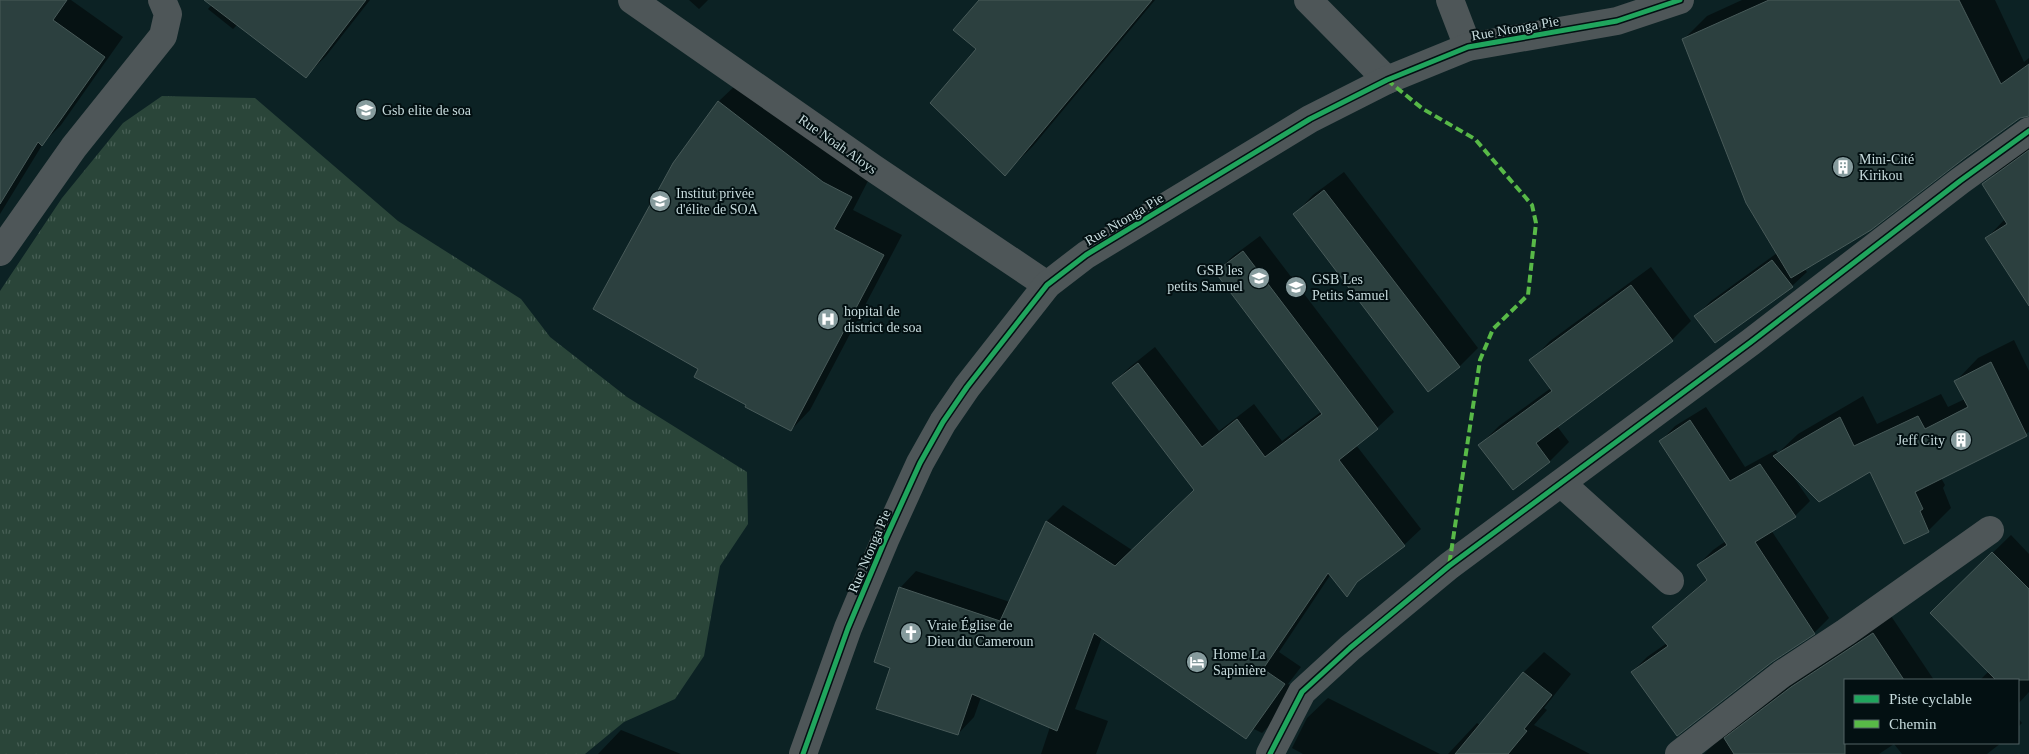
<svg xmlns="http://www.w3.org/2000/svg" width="2029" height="754" font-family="Georgia,serif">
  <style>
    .grass { fill: url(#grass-tufts) }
    .shadow { fill: #0007 }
    .building { fill: #2c403f; stroke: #485a59 }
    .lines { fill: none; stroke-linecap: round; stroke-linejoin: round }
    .minor { stroke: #4e5658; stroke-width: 28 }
    .tertiary { stroke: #4e5658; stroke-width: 28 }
    .quiet { stroke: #58b947; stroke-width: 4; stroke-dasharray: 8 4; stroke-linecap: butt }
    .cycleway-casing { stroke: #031012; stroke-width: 8 }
    .cycleway { stroke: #20a55d; stroke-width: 5 }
    .labels { text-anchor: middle; stroke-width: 4; stroke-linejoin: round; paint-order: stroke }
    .street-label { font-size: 14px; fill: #c8dcde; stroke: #031012 }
    .poi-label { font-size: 14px; fill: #c8dcde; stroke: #031012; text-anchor: start }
  </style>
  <defs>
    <pattern id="grass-tufts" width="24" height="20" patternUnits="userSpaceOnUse" patternTransform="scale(1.25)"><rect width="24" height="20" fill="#2a4539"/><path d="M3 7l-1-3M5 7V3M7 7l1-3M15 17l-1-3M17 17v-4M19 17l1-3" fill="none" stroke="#475f55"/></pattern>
  </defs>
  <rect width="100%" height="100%" fill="#0c2224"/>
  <path class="grass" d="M 162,96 L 255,98 L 398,221 L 521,299 L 550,337 L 627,397 L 747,472 L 748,524 L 720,566 L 704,656 L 675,699 L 624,722 L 585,754 L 0,754 L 0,291 L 62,198 L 123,123 Z"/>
  <path class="shadow" d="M 0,0 L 71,0 L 123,37 L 61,125 L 44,142 L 0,214 Z
    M 216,0 L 370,0 L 326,56 L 306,76 L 238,24 L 233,29 L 208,9 Z
    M 689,0 L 708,0 L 699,9 Z
    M 981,0 L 1155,0 L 1033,146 L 1005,174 L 978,49 Z
    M 1742,0 L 1995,0 L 2024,62 L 2029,58 L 2029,114 L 2020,117 L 1870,229 L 1804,268 L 1807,272 L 1792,286 L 1696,316 L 1711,301 L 1777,253 L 1684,39 L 1707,16 Z
    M 739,82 L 870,177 L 853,210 L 902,235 L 810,410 L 791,430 L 748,405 L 700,369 L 674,164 L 719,101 Z
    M 2029,145 L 2029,274 L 1987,238 L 2005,219 L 1984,184 L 2007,161 Z
    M 1344,172 L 1478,348 L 1460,366 L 1428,390 L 1295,214 L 1313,195 Z
    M 1260,236 L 1394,412 L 1377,428 L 1356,445 L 1421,529 L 1404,545 L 1344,591 L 1331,574 L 1279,652 L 1301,667 L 1288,684 L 1294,687 L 1278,717 L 1262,733 L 1254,729 L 1246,737 L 1102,637 L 1075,709 L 1108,721 L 1096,754 L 1041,754 L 1050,727 L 981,697 L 974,717 L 958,734 L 892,667 L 900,588 L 916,571 L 1010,602 L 1047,521 L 1063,505 L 1132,550 L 1195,489 L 1113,383 L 1130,367 L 1155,347 L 1219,431 L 1254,404 L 1282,441 L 1322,411 L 1216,272 L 1233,256 Z
    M 1651,267 L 1691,321 L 1672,340 L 1557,426 L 1569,442 L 1550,461 L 1513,489 L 1480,445 L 1499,426 L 1551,388 L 1531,361 L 1550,341 Z
    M 2014,340 L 2029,371 L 2029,432 L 1941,478 L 1945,485 L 1943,488 L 1951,508 L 1928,531 L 1870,470 L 1792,475 L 1810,501 L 1795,516 L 1771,530 L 1829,618 L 1814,633 L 1632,672 L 1647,657 L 1667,643 L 1654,627 L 1707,579 L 1698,565 L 1713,550 L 1726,541 L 1661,441 L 1675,426 L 1706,407 L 1745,467 L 1776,450 L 1778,453 L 1798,434 L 1863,396 L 1877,424 L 1941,394 L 1948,407 L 1965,399 L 1956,381 L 1978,358 Z
    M 2011,535 L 2029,554 L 2029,692 L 2018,704 L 2018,680 L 1980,680 L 1989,671 L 1931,613 Z
    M 1891,616 L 1934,680 L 1845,680 L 1845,743 L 2001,743 L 1987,754 L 1902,754 L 1894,744 L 1879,754 L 1704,754 L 1714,744 L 1810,669 Z
    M 1544,652 L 1571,674 L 1544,708 L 1547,710 L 1534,725 L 1590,754 L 1448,754 L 1477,723 L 1480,725 L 1524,672 Z
    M 1328,698 L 1440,754 L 1303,754 L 1292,748 L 1307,718 Z
    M 2018,718 L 2022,723 L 2018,727 Z
    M 621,730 L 681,754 L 598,754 Z"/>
  <path class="building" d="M 0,0 L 67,0 L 53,20 L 105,57 L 42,146 L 38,142 L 0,204 Z
    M 204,0 L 366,0 L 306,78 Z
    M 979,0 L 1152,0 L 1005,176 L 930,103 L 976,49 L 953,30 Z
    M 1769,0 L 1959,0 L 2001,84 L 2029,64 L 2029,116 L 2020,118 L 1966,157 L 1871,230 L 1791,278 L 1746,203 L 1682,39 Z
    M 718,101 L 823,182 L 852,197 L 834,229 L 884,255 L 791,431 L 745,407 L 746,405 L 694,377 L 698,369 L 593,309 L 673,163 Z
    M 2029,150 L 2029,306 L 1985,238 L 2007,224 L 1982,184 Z
    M 1324,190 L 1460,367 L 1428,392 L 1293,214 Z
    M 1243,251 L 1378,429 L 1339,460 L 1405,546 L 1357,582 L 1347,597 L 1328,573 L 1263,669 L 1285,684 L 1246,739 L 1094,633 L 1057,731 L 972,694 L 958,735 L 876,709 L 890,668 L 874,662 L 899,587 L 1000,621 L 1046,521 L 1115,566 L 1194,490 L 1112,383 L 1138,363 L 1202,447 L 1237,419 L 1265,457 L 1322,414 L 1215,272 Z
    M 1772,260 L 1793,287 L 1715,343 L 1694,316 Z
    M 1631,285 L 1673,341 L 1536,443 L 1550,462 L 1513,490 L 1478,445 L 1552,391 L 1529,360 Z
    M 1991,362 L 2027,436 L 1915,492 L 1923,509 L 1920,511 L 1929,532 L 1904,544 L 1870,472 L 1819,502 L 1773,456 L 1840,417 L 1854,446 L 1918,416 L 1925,429 L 1968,407 L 1954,381 Z
    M 1690,420 L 1730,481 L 1760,464 L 1796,517 L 1755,542 L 1815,634 L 1772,662 L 1677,736 L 1631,672 L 1668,646 L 1652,627 L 1707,580 L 1697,565 L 1727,545 L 1659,441 Z
    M 1992,552 L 2029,589 L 2029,680 L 1996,680 L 1930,613 Z
    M 1873,633 L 1904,680 L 1845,680 L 1845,754 L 1734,754 L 1724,738 L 1791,687 Z
    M 1523,672 L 1552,695 L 1524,729 L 1527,731 L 1508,754 L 1455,754 Z"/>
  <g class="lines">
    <path class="minor" d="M 632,0 L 873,168 L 1047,285
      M 1308,0 L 1387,80
      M 1450,0 L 1468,47
      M 0,252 L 74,147 L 163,36 L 168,14 L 162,0
      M 1561,483 L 1670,581
      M 1270,754 L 1302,692 L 1350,648 L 1449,566 L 1751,342 L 1960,181 L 2029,131
      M 1679,754 L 1782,674 L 1846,632 L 1990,530"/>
    <path class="tertiary" d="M 803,754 L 848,628 L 885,540 L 920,463 L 943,422 L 967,387 L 1047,285 L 1086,255 L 1310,119 L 1387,80 L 1468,47 L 1617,21 L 1680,0"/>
    <path class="quiet" d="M 1387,80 L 1423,109 L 1475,139 L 1532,205 L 1536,223 L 1528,295 L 1493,329 L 1480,360 L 1449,566"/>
    <g class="cycleway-casing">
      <path id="cycleway" d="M 803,754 L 848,628 L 885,540 L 920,463 L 943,422 L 967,387 L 1047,285 L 1086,255 L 1310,119 L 1387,80 L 1468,47 L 1617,21 L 1680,0
        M 1270,754 L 1302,692 L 1350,648 L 1449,566 L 1751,342 L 1960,181 L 2029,131"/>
    </g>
    <use href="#cycleway" class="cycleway"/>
  </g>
  <defs>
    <g id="school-disc" transform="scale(1.125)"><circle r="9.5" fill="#869b9d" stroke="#031012"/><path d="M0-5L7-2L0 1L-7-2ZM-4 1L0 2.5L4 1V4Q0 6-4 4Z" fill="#fff"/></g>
    <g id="building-disc" transform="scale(1.125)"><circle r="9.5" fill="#869b9d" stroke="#031012"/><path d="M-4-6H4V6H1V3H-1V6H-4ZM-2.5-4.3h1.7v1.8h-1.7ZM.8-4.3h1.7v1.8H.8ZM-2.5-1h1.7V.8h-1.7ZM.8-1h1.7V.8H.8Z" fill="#fff"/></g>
    <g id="hospital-disc" transform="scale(1.125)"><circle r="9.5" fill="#869b9d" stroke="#031012"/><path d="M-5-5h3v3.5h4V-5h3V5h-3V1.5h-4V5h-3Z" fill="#fff"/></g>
    <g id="church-disc" transform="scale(1.125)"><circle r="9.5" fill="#869b9d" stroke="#031012"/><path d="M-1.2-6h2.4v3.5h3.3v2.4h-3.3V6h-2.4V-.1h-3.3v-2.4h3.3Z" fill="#fff"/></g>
    <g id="hotel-disc" transform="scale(1.125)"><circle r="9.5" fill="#869b9d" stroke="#031012"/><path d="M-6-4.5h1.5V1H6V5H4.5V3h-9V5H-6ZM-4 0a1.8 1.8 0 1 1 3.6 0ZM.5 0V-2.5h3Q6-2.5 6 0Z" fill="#fff"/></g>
  </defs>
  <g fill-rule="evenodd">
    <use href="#school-disc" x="366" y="110"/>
    <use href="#building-disc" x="1843" y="167"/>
    <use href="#school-disc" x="660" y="201"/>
    <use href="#school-disc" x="1259" y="278"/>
    <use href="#school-disc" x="1296" y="287"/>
    <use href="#hospital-disc" x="828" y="319"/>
    <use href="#building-disc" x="1961" y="440"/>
    <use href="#church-disc" x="911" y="633"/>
    <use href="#hotel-disc" x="1197" y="662"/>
  </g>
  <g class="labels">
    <g class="street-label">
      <text transform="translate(1515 28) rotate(-10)" y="5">Rue Ntonga Pie</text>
      <text transform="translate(838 144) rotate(35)" y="5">Rue Noah Aloys</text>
      <text transform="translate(1124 219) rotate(-31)" y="5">Rue Ntonga Pie</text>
      <text transform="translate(869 551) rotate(-67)" y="5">Rue Ntonga Pie</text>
    </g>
    <g class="poi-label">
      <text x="382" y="115">Gsb elite de soa</text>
      <text x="1859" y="164">Mini-Cité<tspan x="1859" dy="16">Kirikou</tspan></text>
      <text x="676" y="198">Institut privée<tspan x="676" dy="16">d'élite de SOA</tspan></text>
      <text x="1243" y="275" text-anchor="end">GSB les<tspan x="1243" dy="16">petits Samuel</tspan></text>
      <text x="1312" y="284">GSB Les<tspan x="1312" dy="16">Petits Samuel</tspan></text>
      <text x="844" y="316">hopital de<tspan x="844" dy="16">district de soa</tspan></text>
      <text x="1945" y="445" text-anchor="end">Jeff City</text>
      <text x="927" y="630">Vraie Église de<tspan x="927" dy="16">Dieu du Cameroun</tspan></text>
      <text x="1213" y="659">Home La<tspan x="1213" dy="16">Sapinière</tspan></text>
    </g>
  </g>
  <rect x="1844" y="679" width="175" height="65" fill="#031012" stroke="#526264"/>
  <rect x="1854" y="695" width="25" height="8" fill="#20a55d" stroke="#526264"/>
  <text x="1889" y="704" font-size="15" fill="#c8dcde">Piste cyclable</text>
  <rect x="1854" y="720" width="25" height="8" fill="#58b947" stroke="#526264"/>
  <text x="1889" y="729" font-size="15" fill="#c8dcde">Chemin</text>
</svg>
